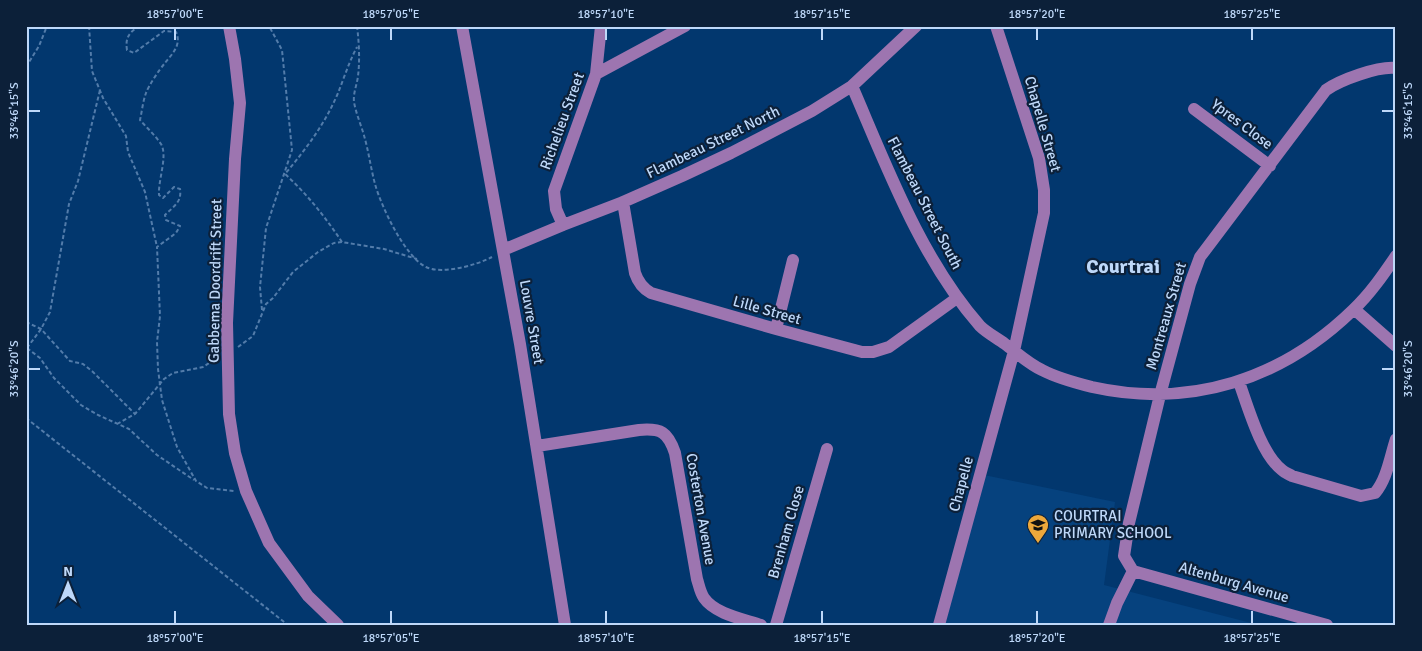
<svg xmlns="http://www.w3.org/2000/svg" width="1422" height="651" font-family="Signika,sans-serif">
  <style>
    .built { fill: #06427e }
    .lines { fill: none; stroke-linecap: round; stroke-linejoin: round }
    .path { stroke: #537caa; stroke-width: 2; stroke-dasharray: 4 2.5; stroke-linecap: butt }
    .minor { stroke: #9d75b0; stroke-width: 12 }
    .ticks { fill: none; stroke: #bed8f9; stroke-width: 2 }
    .labels { text-anchor: middle; stroke-width: 4.5; stroke-linejoin: round; paint-order: stroke }
    .street-label { font-size: 15px; fill: #bed8f9; stroke: #0c2039 }
    .poi-label { font-size: 15px; fill: #bed8f9; stroke: #0c2039; text-anchor: start }
    .district-label { font-size: 20px; font-weight: bold; fill: #bed8f9; stroke: #0c2039 }
    .neatline { fill: none; stroke: #bed8f9; stroke-width: 2 }
    .ticks-label { font-size: 12px; text-anchor: middle; fill: #bed8f9 }
  </style>
  <rect width="100%" height="100%" fill="#02376e"/>
  <path class="built" d="M 984,475 L 1115,502 L 1104,585 L 1259,625 L 945,625 Z"/>
  <g class="lines">
    <path class="path" d="M 89,26 L 92,71 L 103,98 L 126,136 L 128,152 L 145,192 L 157,247
      M 140,26 C 129,32 125,38 127,50 L 134,53 L 164,31 L 176,32 C 182,45 172,54 165,63 C 159,70 149,85 146,93 C 143,101 142,111 140,120 C 147,128 155,135 161,144 C 168,156 158,180 159,195 L 163,198 L 174,187 L 180,189 C 182,202 174,206 165,215 L 166,220 L 180,226 L 176,233 L 157,247 L 160,316 L 157,342 L 158,369 L 162,400 L 177,447 L 196,481 L 207,488 L 234,491
      M 357,26 C 359,42 360,60 358,76 C 357,85 353,93 354,102 C 356,114 362,127 365,139 C 369,154 371,169 375,184 C 381,206 405,257 426,267 C 442,275 477,265 492,257
      M 26,67 L 39,46 L 47,26
      M 342,242 C 326,218 307,194 285,174 C 306,149 325,124 338,93 C 344,78 349,62 357,47
      M 262,310 L 260,287 L 266,228 L 292,150 L 282,50 L 269,26
      M 26,322 L 41,329 L 70,361 L 83,364 L 93,372 L 135,414
      M 238,347 L 253,336 L 266,304 L 273,298 L 293,272 L 318,252 L 334,243 L 342,242 L 384,249 L 417,259
      M 27,348 L 41,329 L 50,312 L 69,204 L 78,181 L 100,90
      M 27,348 L 40,358 L 54,378 L 81,405 L 98,415 L 129,429 L 157,455 L 194,480
      M 26,418 L 288,625
      M 117,424 L 135,414 L 164,379 L 173,373 L 203,367 L 217,358"/>
    <path class="minor" d="M 229,26 L 235,59 L 240,103 L 235,159 L 227,323 L 229,414 L 235,453 L 246,491 L 269,543 L 308,596 L 338,625
      M 462,26 L 520,344 L 565,625
      M 596,74 L 685,26
      M 852,86 C 887,167 921,259 980,326 C 987,333 997,338 1005,344 C 1017,353 1029,364 1042,370 C 1057,378 1076,383 1092,387 C 1191,409 1282,379 1353,310 C 1370,294 1383,275 1396,256
      M 1194,109 L 1270,166
      M 623,202 L 635,273 C 638,282 642,288 651,293 L 776,329 L 862,352 L 873,352 L 889,347 L 957,298
      M 563,225 L 556,209 L 554,191 L 596,74 L 601,26
      M 503,250 L 563,225 L 623,202 L 682,176 L 731,153 L 812,111 L 852,86 L 916,26
      M 1354,309 L 1396,346
      M 776,329 L 793,260
      M 1239,382 C 1248,407 1261,454 1282,470 C 1285,473 1289,474 1292,476 L 1361,496 L 1375,493 C 1387,479 1390,457 1396,439
      M 537,446 L 639,430 C 661,428 668,432 675,453 L 697,579 C 699,585 700,592 704,598 C 715,614 743,619 761,625
      M 1133,571 L 1124,556 L 1129,523 L 1160,395 L 1190,284 L 1200,257 L 1326,90 C 1340,80 1378,66 1396,68
      M 1133,571 L 1327,625
      M 776,625 L 827,449
      M 939,625 L 1014,351 L 1044,213 L 1044,190 L 1039,158 L 996,26
      M 1109,625 L 1117,603 L 1133,571"/>
  </g>
  <path class="ticks" d="M 175,28 L 175,40M 391,28 L 391,40M 606,28 L 606,40M 822,28 L 822,40M 1037,28 L 1037,40M 1252,28 L 1252,40M 28,111 L 40,111M 1382,111 L 1394,111M 28,369 L 40,369M 1382,369 L 1394,369M 175,611 L 175,624M 391,611 L 391,624M 606,611 L 606,624M 822,611 L 822,624M 1037,611 L 1037,624M 1252,611 L 1252,624"/>
  <defs>
    <g id="school-pin" transform="scale(1.125)"><path d="M0 17L-7.5 6A9.5 9.5 0 1 1 7.5 6Z" fill="#eda83b" stroke="#0c2039"/><path d="M0-5L7-2L0 1L-7-2ZM-4 1L0 2.5L4 1V4Q0 6-4 4Z" fill="#111"/></g>
  </defs>
  <g fill-rule="evenodd">
    <use href="#school-pin" x="1038" y="525"/>
  </g>
  <g class="labels">
    <g class="street-label">
      <text transform="translate(562 121) rotate(-70)" y="5">Richelieu Street</text>
      <text transform="translate(1043 124) rotate(74)" y="5">Chapelle Street</text>
      <text transform="translate(1242 124) rotate(37)" y="5">Ypres Close</text>
      <text transform="translate(713 142) rotate(-26)" y="5">Flambeau Street North</text>
      <text transform="translate(925 203) rotate(63)" y="5">Flambeau Street South</text>
      <text transform="translate(215 281) rotate(-89)" y="5">Gabbema Doordrift Street</text>
      <text transform="translate(767 310) rotate(16)" y="5">Lille Street</text>
      <text transform="translate(1166 316) rotate(-74)" y="5">Montreaux Street</text>
      <text transform="translate(532 322) rotate(80)" y="5">Louvre Street</text>
      <text transform="translate(961 484) rotate(-75)" y="5">Chapelle</text>
      <text transform="translate(701 509) rotate(80)" y="5">Costerton Avenue</text>
      <text transform="translate(786 532) rotate(-74)" y="5">Brenham Close</text>
      <text transform="translate(1234 582) rotate(16)" y="5">Altenburg Avenue</text>
    </g>
    <g class="poi-label">
      <text x="1054" y="521">COURTRAI<tspan x="1054" dy="17">PRIMARY SCHOOL</tspan></text>
    </g>
    <g class="district-label">
      <text x="1123" y="273">Courtrai</text>
    </g>
  </g>
  <rect width="1422" height="651" fill="none" stroke="#0c2039" stroke-width="55"/>
  <g transform="translate(68 584)" stroke="#0c2039" stroke-width="4" paint-order="stroke">
  <path d="M0-4L9 19L0 12L-9 19Z" fill="#bed8f9"/>
  <text y="-8" font-size="14" font-weight="bold" text-anchor="middle" fill="#bed8f9">N</text>
  </g>
  <rect x="28" y="28" width="1366" height="596" class="neatline"/>
  <g class="ticks-label">
    <text x="175" y="18">18°57'00"E</text>
    <text x="391" y="18">18°57'05"E</text>
    <text x="606" y="18">18°57'10"E</text>
    <text x="822" y="18">18°57'15"E</text>
    <text x="1037" y="18">18°57'20"E</text>
    <text x="1252" y="18">18°57'25"E</text>
    <text transform="translate(14 111) rotate(-90)" y="4">33°46'15"S</text>
    <text transform="translate(1408 111) rotate(-90)" y="4">33°46'15"S</text>
    <text transform="translate(14 369) rotate(-90)" y="4">33°46'20"S</text>
    <text transform="translate(1408 369) rotate(-90)" y="4">33°46'20"S</text>
    <text x="175" y="642">18°57'00"E</text>
    <text x="391" y="642">18°57'05"E</text>
    <text x="606" y="642">18°57'10"E</text>
    <text x="822" y="642">18°57'15"E</text>
    <text x="1037" y="642">18°57'20"E</text>
    <text x="1252" y="642">18°57'25"E</text>
  </g>
</svg>
